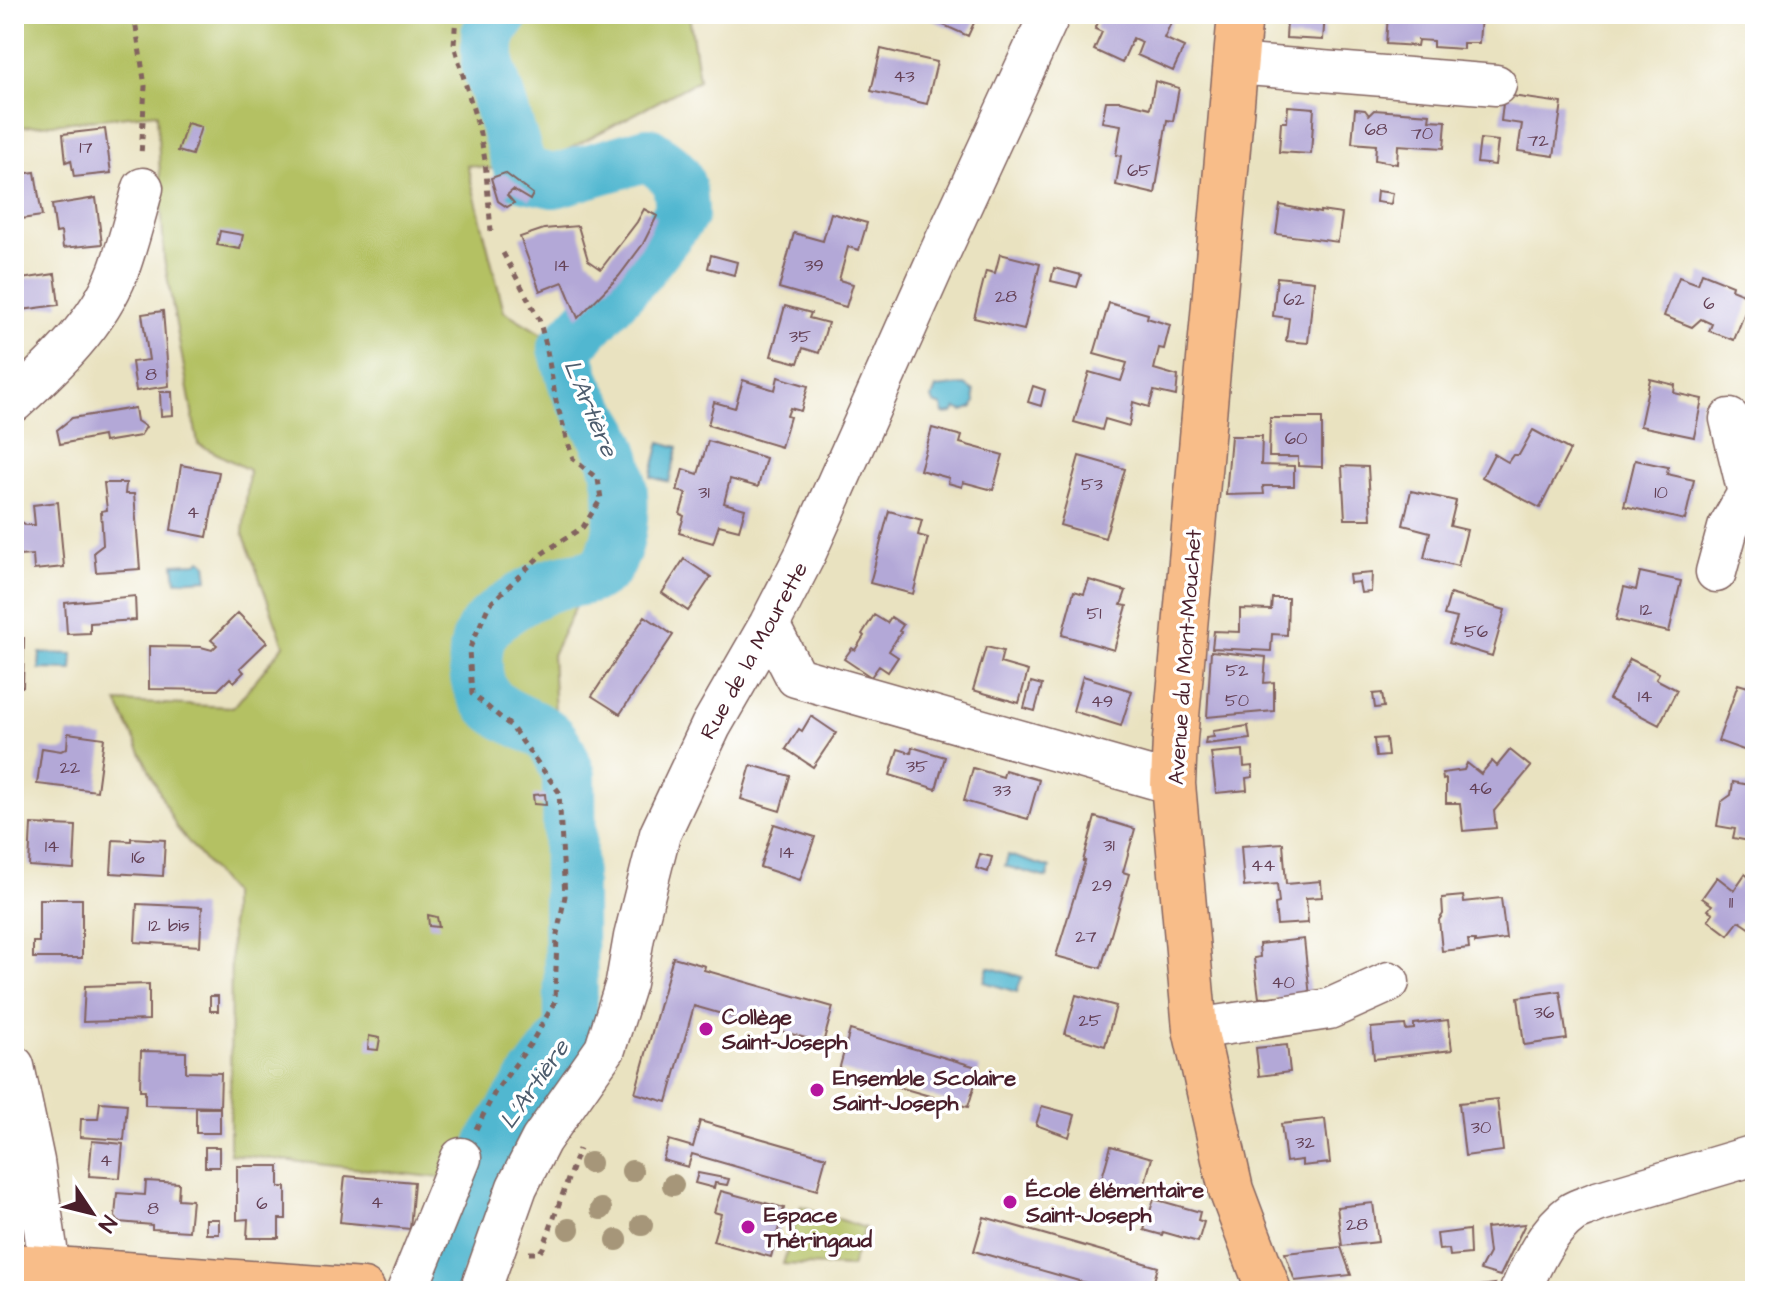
<svg xmlns="http://www.w3.org/2000/svg" width="1769" height="1305" font-family="'Architects Daughter',sans-serif">
  <style>
    .green { fill: #b4c164; stroke: #7f7048; stroke-width: 2 }
    .water { fill: #51b7d0; stroke: #4e6b7e; stroke-width: 2 }
    .lines { fill: none; stroke-linecap: round; stroke-linejoin: round }
    .stream { stroke: #51b7d0; stroke-width: 9 }
    .river { stroke: #51b7d0; stroke-width: 54 }
    .building { fill: #b3a8d7 }
    .minor-casing { stroke: #82635f; stroke-width: 43 }
    .major-casing { stroke: #82635f; stroke-width: 47 }
    .path { stroke: #82635f; stroke-width: 5; stroke-dasharray: 6 6; stroke-linecap: butt }
    .minor { stroke: #fff; stroke-width: 40 }
    .major { stroke: #f8bd89; stroke-width: 44 }
    .tree { fill: #a69679 }
    .poi-dot { fill: #b5179e; stroke: #fff; stroke-width: 3 }
    .labels { text-anchor: middle; stroke-width: 7; stroke-linejoin: round; paint-order: stroke }
    .number-label { font-size: 18px; fill: #644156 }
    .street-label { font-size: 22px; fill: #4a1f2b; stroke: #fff }
    .poi-label { font-size: 22px; font-weight: bold; fill: #4a1f2b; stroke: #fff; text-anchor: start }
    .water-label { font-size: 24px; font-style: italic; fill: #4d5c6d; stroke: #fff }
  </style>
  <rect width="100%" height="100%" fill="#fff"/>
  <filter id="ink" filterUnits="userSpaceOnUse"><feTurbulence type="fractalNoise" baseFrequency=".0125" numOctaves="2"/><feDisplacementMap in="SourceGraphic" scale="16" xChannelSelector="R" yChannelSelector="G"/><feConvolveMatrix kernelMatrix="1 2 1 2 8 2 1 2 1" color-interpolation-filters="sRGB"/></filter>
  <filter id="wash" filterUnits="userSpaceOnUse"><feTurbulence type="fractalNoise" baseFrequency=".006" numOctaves="4" result="noise"/><feDisplacementMap in="SourceGraphic" scale="32" xChannelSelector="R" yChannelSelector="G"/><feGaussianBlur stdDeviation="1.8" result="paint"/><feColorMatrix in="noise" values="0 0 0 0 0 0 0 0 0 0 0 0 0 0 0 0 0 1.4 0 .05"/><feComposite in="paint" operator="in"/></filter>
  <g filter="url(#wash)">
    <rect width="100%" height="100%" fill="#e9e2c0"/>
    <path class="green" d="M 14,14 L 689,14 L 699,80 L 522,174 L 467,165 L 504,311 L 565,348 L 620,515 L 552,655 L 571,1031 L 476,1182 L 230,1154 L 231,893 L 176,827 L 117,702 L 234,707 L 284,645 L 243,533 L 249,470 L 198,444 L 164,259 L 157,113 L 14,128 Z
      M 801,1206 L 865,1228 L 851,1267 L 783,1264 Z"/>
    <path class="water" d="M 965,385 L 974,391 L 975,402 L 973,407 L 963,411 L 956,408 L 953,413 L 943,414 L 942,406 L 934,403 L 932,398 L 936,388 Z
      M 660,442 L 678,447 L 669,482 L 651,477 Z
      M 201,560 L 206,564 L 208,579 L 176,581 L 174,564 L 197,563 Z
      M 40,653 L 73,654 L 72,670 L 39,669 Z
      M 1008,855 L 1050,868 L 1047,878 L 1005,866 Z
      M 988,967 L 1022,977 L 1017,992 L 984,982 Z"/>
    <g class="lines">
      <path class="stream" d="M 483,14 L 490,30"/>
      <path class="river" d="M 430,1291 L 437,1265 L 456,1219 L 495,1140 L 528,1088 L 571,1031 L 569,776 C 563,762 558,743 545,734 C 521,718 491,716 479,685 C 474,670 474,645 482,632 C 494,612 536,589 558,583 C 573,579 592,580 604,569 C 609,564 615,549 617,542 C 626,507 621,467 605,435 C 596,418 582,401 575,383 C 571,371 568,359 565,348 L 636,272 L 682,213 C 680,177 678,175 648,154 L 554,181 L 522,174 L 488,66 L 488,34 L 502,14"/>
    </g>
    <g id="blocks">
      <path class="building" d="M 919,14 L 978,14 L 968,36 Z
        M 1102,14 L 1175,14 L 1164,38 L 1184,47 L 1173,71 L 1137,55 L 1142,42 L 1133,38 L 1122,63 L 1094,50 L 1102,32 L 1095,29 Z
        M 1291,14 L 1325,14 L 1323,40 L 1286,38 L 1287,21 L 1290,21 Z
        M 1388,14 L 1481,16 L 1479,43 L 1463,43 L 1463,49 L 1433,47 L 1433,41 L 1418,40 L 1417,46 L 1386,44 Z
        M 881,49 L 937,62 L 927,104 L 871,91 Z
        M 1155,81 L 1179,88 L 1173,121 L 1167,120 L 1155,194 L 1116,185 L 1121,156 L 1116,155 L 1121,125 L 1102,122 L 1106,101 L 1121,101 L 1150,108 Z
        M 1504,95 L 1562,103 L 1554,156 L 1518,151 L 1522,124 L 1501,121 Z
        M 1288,106 L 1314,108 L 1311,154 L 1279,152 L 1281,122 L 1287,122 Z
        M 1355,109 L 1365,110 L 1369,115 L 1374,110 L 1430,114 L 1429,120 L 1446,121 L 1444,148 L 1398,145 L 1397,164 L 1375,160 L 1376,145 L 1352,143 Z
        M 187,123 L 201,127 L 192,155 L 178,151 Z
        M 105,129 L 111,173 L 74,177 L 71,160 L 66,162 L 63,134 Z
        M 1480,139 L 1498,141 L 1495,165 L 1477,163 Z
        M 35,172 L 42,216 L 14,220 L 14,175 Z
        M 505,173 L 533,194 L 530,200 L 513,190 L 507,195 L 514,203 L 507,207 L 498,201 L 491,178 Z
        M 1377,191 L 1393,193 L 1391,204 L 1376,202 Z
        M 96,198 L 102,244 L 63,248 L 61,232 L 56,233 L 52,205 Z
        M 1280,205 L 1320,213 L 1320,211 L 1342,214 L 1338,242 L 1276,234 Z
        M 644,209 L 657,216 L 643,244 L 619,276 L 578,318 L 563,282 L 540,291 L 520,237 L 544,229 L 578,226 L 588,260 L 601,269 L 637,222 Z
        M 831,213 L 867,223 L 859,250 L 848,247 L 839,280 L 853,284 L 846,307 L 779,288 L 794,233 L 823,241 Z
        M 220,231 L 243,235 L 240,249 L 217,245 Z
        M 1000,254 L 1040,264 L 1024,330 L 974,318 L 986,271 L 995,273 Z
        M 711,255 L 737,262 L 734,275 L 708,268 Z
        M 1054,268 L 1081,275 L 1077,287 L 1051,281 Z
        M 1702,273 L 1732,285 L 1731,289 L 1751,297 L 1734,340 L 1709,331 L 1712,324 L 1701,319 L 1692,327 L 1664,316 L 1679,277 L 1698,284 Z
        M 55,274 L 59,305 L 14,311 L 14,280 Z
        M 1277,277 L 1314,281 L 1308,343 L 1286,341 L 1289,318 L 1273,316 Z
        M 1109,303 L 1148,314 L 1147,318 L 1170,325 L 1164,349 L 1159,348 L 1154,369 L 1178,376 L 1176,396 L 1154,391 L 1149,407 L 1133,402 L 1129,426 L 1105,419 L 1102,430 L 1074,422 L 1089,372 L 1121,381 L 1127,363 L 1094,354 Z
        M 785,306 L 811,313 L 809,318 L 828,323 L 819,353 L 803,348 L 798,363 L 771,356 Z
        M 163,311 L 169,386 L 136,391 L 132,362 L 149,360 L 142,314 Z
        M 778,377 L 808,386 L 801,411 L 790,408 L 787,416 L 790,417 L 781,447 L 708,425 L 714,402 L 735,408 L 743,380 L 775,390 Z
        M 1650,379 L 1675,385 L 1674,393 L 1702,399 L 1694,437 L 1640,426 Z
        M 1033,386 L 1045,390 L 1041,406 L 1028,402 Z
        M 160,392 L 172,392 L 173,415 L 161,416 Z
        M 135,408 L 137,421 L 146,427 L 140,436 L 104,442 L 103,436 L 60,444 L 57,430 L 72,418 Z
        M 1270,418 L 1322,418 L 1322,467 L 1298,466 L 1298,457 L 1269,457 Z
        M 932,428 L 962,436 L 960,443 L 1003,455 L 993,490 L 963,482 L 962,487 L 948,483 L 949,478 L 920,470 Z
        M 1533,430 L 1570,450 L 1540,508 L 1482,477 L 1494,454 L 1508,462 L 1513,455 L 1519,455 Z
        M 1231,436 L 1262,436 L 1261,465 L 1294,466 L 1294,486 L 1263,486 L 1264,494 L 1226,495 Z
        M 708,441 L 766,458 L 758,487 L 730,479 L 724,503 L 745,509 L 739,530 L 719,525 L 713,543 L 679,533 L 684,516 L 680,514 L 686,493 L 677,491 L 683,469 L 698,474 Z
        M 1079,456 L 1125,469 L 1105,538 L 1060,525 Z
        M 1635,460 L 1668,467 L 1667,474 L 1694,480 L 1685,520 L 1624,506 Z
        M 181,465 L 219,472 L 207,537 L 171,530 Z
        M 1342,466 L 1368,467 L 1371,519 L 1345,519 Z
        M 104,483 L 126,483 L 125,494 L 134,494 L 140,569 L 96,572 L 94,552 L 103,545 L 101,511 L 107,510 Z
        M 1411,491 L 1456,501 L 1450,526 L 1467,530 L 1458,566 L 1424,558 L 1430,532 L 1403,525 Z
        M 58,502 L 64,567 L 34,570 L 33,555 L 17,556 L 14,553 L 14,520 L 18,519 L 26,525 L 35,525 L 33,505 Z
        M 889,511 L 922,520 L 918,535 L 928,538 L 913,594 L 870,583 Z
        M 684,559 L 711,577 L 688,611 L 662,593 Z
        M 1640,572 L 1681,581 L 1669,632 L 1616,620 L 1624,587 L 1636,590 Z
        M 1372,573 L 1371,592 L 1361,593 L 1359,582 L 1350,583 L 1349,575 Z
        M 1089,580 L 1126,591 L 1121,605 L 1127,606 L 1114,650 L 1062,635 L 1074,591 L 1084,594 Z
        M 1450,594 L 1505,610 L 1492,656 L 1449,643 L 1457,618 L 1444,615 Z
        M 135,596 L 136,620 L 90,623 L 90,633 L 67,634 L 65,603 Z
        M 1272,598 L 1288,598 L 1287,635 L 1272,634 L 1271,651 L 1212,648 L 1214,631 L 1240,632 L 1240,609 L 1271,610 Z
        M 238,613 L 267,642 L 240,668 L 244,672 L 234,682 L 230,678 L 218,690 L 149,689 L 149,646 L 201,647 L 212,650 L 217,645 L 211,640 Z
        M 874,615 L 887,623 L 891,617 L 903,625 L 899,631 L 901,632 L 889,651 L 898,657 L 888,672 L 879,666 L 871,677 L 844,659 L 852,648 L 855,650 L 864,636 L 862,634 Z
        M 645,616 L 673,635 L 620,714 L 592,696 Z
        M 14,638 L 24,638 L 23,687 L 14,687 Z
        M 986,647 L 1003,651 L 1000,663 L 1028,671 L 1019,703 L 973,690 Z
        M 1211,651 L 1266,657 L 1264,683 L 1274,682 L 1274,711 L 1207,717 Z
        M 1630,659 L 1659,673 L 1656,679 L 1677,690 L 1659,725 L 1609,699 Z
        M 1083,676 L 1132,691 L 1121,726 L 1073,711 Z
        M 1031,682 L 1042,685 L 1035,711 L 1024,708 Z
        M 1738,684 L 1755,689 L 1755,754 L 1718,741 Z
        M 1382,693 L 1384,707 L 1375,708 L 1373,694 Z
        M 811,716 L 836,733 L 813,767 L 786,749 L 799,729 L 802,731 Z
        M 1248,726 L 1250,739 L 1205,744 L 1206,738 L 1214,737 L 1213,731 Z
        M 68,733 L 104,738 L 97,791 L 37,784 L 42,748 L 61,751 L 67,748 Z
        M 1386,738 L 1388,756 L 1376,757 L 1374,739 Z
        M 912,747 L 945,757 L 936,789 L 890,775 L 898,749 L 911,753 Z
        M 1243,750 L 1244,767 L 1252,766 L 1253,777 L 1246,778 L 1247,790 L 1216,793 L 1211,753 Z
        M 1510,750 L 1531,767 L 1494,811 L 1496,828 L 1463,831 L 1460,803 L 1446,803 L 1446,779 L 1443,780 L 1442,773 L 1464,770 L 1467,763 L 1481,774 L 1492,761 L 1497,766 Z
        M 751,765 L 790,776 L 780,811 L 741,799 Z
        M 973,768 L 1003,777 L 1005,770 L 1039,780 L 1028,819 L 964,801 Z
        M 1733,782 L 1755,786 L 1755,842 L 1733,838 L 1735,829 L 1717,826 L 1721,802 L 1731,795 Z
        M 545,794 L 546,805 L 534,804 L 533,795 Z
        M 1095,817 L 1135,829 L 1123,872 L 1129,874 L 1101,968 L 1056,956 L 1085,861 L 1083,861 Z
        M 31,824 L 76,826 L 74,869 L 29,866 Z
        M 774,824 L 815,837 L 800,880 L 760,867 Z
        M 131,838 L 165,840 L 163,876 L 111,873 L 113,840 L 131,841 Z
        M 1283,843 L 1286,884 L 1321,881 L 1322,897 L 1306,898 L 1308,923 L 1277,925 L 1275,904 L 1279,903 L 1277,884 L 1244,887 L 1241,846 Z
        M 980,854 L 992,857 L 988,872 L 976,868 Z
        M 1745,874 L 1755,882 L 1755,930 L 1754,931 L 1739,921 L 1728,935 L 1708,920 L 1713,913 L 1708,910 L 1712,905 L 1702,898 L 1717,877 L 1734,890 Z
        M 1463,896 L 1464,902 L 1501,898 L 1506,939 L 1475,943 L 1475,940 L 1468,940 L 1469,948 L 1442,951 L 1439,920 L 1443,914 L 1442,898 Z
        M 39,899 L 82,899 L 82,958 L 33,958 L 33,942 L 39,942 Z
        M 137,904 L 202,907 L 200,946 L 135,942 Z
        M 428,915 L 437,917 L 439,927 L 429,926 Z
        M 1304,939 L 1310,997 L 1278,1000 L 1277,996 L 1259,998 L 1254,958 L 1260,957 L 1259,944 Z
        M 673,957 L 705,966 L 704,970 L 833,1007 L 823,1043 L 694,1006 L 667,1102 L 635,1093 Z
        M 149,984 L 149,1020 L 83,1022 L 85,986 Z
        M 1560,991 L 1567,1039 L 1524,1045 L 1518,997 Z
        M 1076,995 L 1116,1006 L 1105,1046 L 1065,1034 Z
        M 210,996 L 218,996 L 218,1011 L 210,1011 Z
        M 1448,1020 L 1452,1050 L 1374,1059 L 1371,1028 L 1405,1025 L 1406,1030 L 1414,1029 L 1414,1024 Z
        M 850,1030 L 980,1068 L 968,1107 L 839,1070 Z
        M 369,1036 L 380,1038 L 378,1050 L 368,1049 Z
        M 1287,1045 L 1290,1072 L 1259,1076 L 1256,1048 Z
        M 141,1051 L 186,1052 L 186,1072 L 221,1073 L 220,1107 L 145,1105 L 145,1090 L 140,1090 Z
        M 1497,1099 L 1503,1151 L 1465,1156 L 1459,1103 Z
        M 100,1102 L 127,1104 L 124,1140 L 80,1137 L 81,1119 L 98,1119 Z
        M 1042,1106 L 1075,1115 L 1069,1137 L 1036,1125 Z
        M 196,1108 L 220,1108 L 220,1133 L 196,1133 Z
        M 1325,1119 L 1330,1163 L 1302,1166 L 1302,1160 L 1286,1162 L 1281,1124 Z
        M 700,1121 L 826,1157 L 817,1190 L 692,1154 L 688,1167 L 663,1160 L 669,1140 L 693,1147 Z
        M 92,1141 L 123,1144 L 120,1178 L 89,1176 Z
        M 1111,1146 L 1152,1158 L 1142,1193 L 1101,1181 Z
        M 205,1147 L 219,1147 L 219,1167 L 205,1167 Z
        M 237,1166 L 279,1166 L 279,1187 L 286,1187 L 286,1219 L 279,1219 L 279,1238 L 247,1238 L 248,1219 L 237,1220 Z
        M 698,1173 L 729,1179 L 727,1185 L 715,1183 L 714,1188 L 695,1183 Z
        M 345,1176 L 414,1182 L 410,1229 L 340,1222 Z
        M 146,1181 L 179,1183 L 178,1199 L 192,1200 L 189,1231 L 152,1229 L 152,1225 L 119,1222 L 115,1217 L 117,1193 L 145,1195 Z
        M 721,1191 L 784,1208 L 771,1257 L 713,1241 L 721,1214 L 714,1212 Z
        M 1154,1199 L 1200,1212 L 1198,1220 L 1204,1222 L 1198,1242 L 1163,1232 L 1162,1235 L 1144,1230 Z
        M 1373,1203 L 1378,1242 L 1342,1246 L 1337,1207 Z
        M 984,1217 L 1158,1267 L 1151,1291 L 1114,1291 L 974,1251 Z
        M 206,1219 L 219,1219 L 219,1234 L 206,1234 Z
        M 1525,1224 L 1500,1276 L 1480,1270 L 1489,1253 L 1486,1228 Z
        M 1469,1230 L 1470,1254 L 1450,1256 L 1449,1249 L 1439,1250 L 1437,1234 Z
        M 1341,1247 L 1351,1275 L 1295,1281 L 1285,1253 Z
        M 1495,1284 L 1492,1291 L 1458,1291 L 1458,1289 Z"/>
    </g>
  </g>
  <g filter="url(#ink)">
    <use href="#blocks" fill-opacity="0" stroke="#82635f" stroke-width="2"/>
    <g class="lines">
      <g class="minor-casing">
        <path id="minor" d="M 1235,64 L 1496,85
          M 14,402 C 54,365 98,324 118,272 C 128,245 135,216 143,188
          M 1716,572 L 1728,528 L 1748,493 L 1730,419
          M 769,625 L 796,677 L 1173,784
          M 1195,1029 L 1329,1009 L 1389,982
          M 14,1066 L 34,1161 L 50,1268
          M 407,1291 L 461,1158
          M 480,1291 L 517,1187 L 541,1140 L 605,1049 L 626,983 L 634,937 L 660,834 L 711,726 L 769,625 L 805,555 L 941,250 L 1050,14
          M 1520,1291 C 1532,1264 1547,1230 1573,1212 C 1580,1208 1589,1206 1597,1202 L 1755,1155"/>
      </g>
      <g class="major-casing">
        <path id="major" d="M 1240,14 L 1175,739 L 1173,784 L 1195,1029 L 1231,1190 L 1269,1291
          M 14,1266 L 363,1291"/>
      </g>
      <path class="path" d="M 134,14 L 145,86 L 141,156
        M 456,14 L 454,45 L 479,129 L 485,160 L 491,231
        M 476,1129 L 495,1092 L 531,1043 L 555,1002 L 557,934 L 565,896 L 559,792 L 511,726 L 472,694 L 469,650 L 489,605 L 543,553 L 583,527 L 601,499 L 598,479 L 573,459 L 556,401 L 546,345 L 539,319 L 502,251
        M 529,1253 L 539,1253 L 543,1248 L 579,1149
        M 1027,1291 L 1049,1284 L 1075,1291"/>
      <use href="#minor" class="minor"/>
      <use href="#major" class="major"/>
    </g>
    <g class="tree">
      <circle cx="590" cy="1163" r="11"/>
      <circle cx="632" cy="1171" r="11"/>
      <circle cx="673" cy="1185" r="11"/>
      <circle cx="601" cy="1209" r="11"/>
      <circle cx="642" cy="1225" r="11"/>
      <circle cx="569" cy="1229" r="11"/>
      <circle cx="617" cy="1240" r="11"/>
    </g>
  </g>
  <g class="poi-dot">
    <circle cx="706" cy="1029" r="8"/>
    <circle cx="817" cy="1090" r="8"/>
    <circle cx="1010" cy="1202" r="8"/>
    <circle cx="748" cy="1227" r="8"/>
  </g>
  <g class="labels">
    <g class="number-label">
      <text x="904" y="82">43</text>
      <text x="1376" y="135">68</text>
      <text x="1422" y="139">70</text>
      <text x="1538" y="146">72</text>
      <text x="86" y="153">17</text>
      <text x="1139" y="176">65</text>
      <text x="562" y="271">14</text>
      <text x="814" y="271">39</text>
      <text x="1006" y="302">28</text>
      <text x="1294" y="305">62</text>
      <text x="1709" y="309">6</text>
      <text x="800" y="342">35</text>
      <text x="151" y="380">8</text>
      <text x="1296" y="444">60</text>
      <text x="1092" y="490">53</text>
      <text x="704" y="498">31</text>
      <text x="1661" y="498">10</text>
      <text x="193" y="518">4</text>
      <text x="1646" y="615">12</text>
      <text x="1094" y="619">51</text>
      <text x="1476" y="637">56</text>
      <text x="1237" y="676">52</text>
      <text x="1645" y="702">14</text>
      <text x="1237" y="706">50</text>
      <text x="1102" y="707">49</text>
      <text x="917" y="772">35</text>
      <text x="70" y="773">22</text>
      <text x="1480" y="794">46</text>
      <text x="1002" y="796">33</text>
      <text x="1109" y="851">31</text>
      <text x="52" y="852">14</text>
      <text x="787" y="858">14</text>
      <text x="138" y="863">16</text>
      <text x="1263" y="871">44</text>
      <text x="1102" y="891">29</text>
      <text x="1731" y="908">11</text>
      <text x="169" y="931">12 bis</text>
      <text x="1086" y="942">27</text>
      <text x="1283" y="988">40</text>
      <text x="1544" y="1018">36</text>
      <text x="1090" y="1026">25</text>
      <text x="1481" y="1133">30</text>
      <text x="1305" y="1148">32</text>
      <text x="106" y="1166">4</text>
      <text x="377" y="1208">4</text>
      <text x="262" y="1209">6</text>
      <text x="153" y="1214">8</text>
      <text x="1357" y="1230">28</text>
    </g>
    <g class="street-label">
      <text transform="translate(753 650) rotate(-61)" y="8">Rue de la Mourette</text>
      <text transform="translate(1184 657) rotate(-86)" y="8">Avenue du Mont-Mouchet</text>
    </g>
    <g class="poi-label">
      <text x="722" y="1024">Collège<tspan x="722" dy="25">Saint-Joseph</tspan></text>
      <text x="833" y="1085">Ensemble Scolaire<tspan x="833" dy="25">Saint-Joseph</tspan></text>
      <text x="1026" y="1197">École élémentaire<tspan x="1026" dy="25">Saint-Joseph</tspan></text>
      <text x="764" y="1222">Espace<tspan x="764" dy="25">Théringaud</tspan></text>
    </g>
    <g class="water-label">
      <text transform="translate(591 408) rotate(67)" y="8">L'Artière</text>
      <text transform="translate(534 1084) rotate(-55)" y="8">L'Artière</text>
    </g>
  </g>
  <rect width="1769" height="1305" fill="none" stroke="#fff" stroke-width="48"/>
  <g transform="translate(92 1213) rotate(125)" stroke="#ffffff" stroke-width="6" paint-order="stroke">
  <path d="M0-6L14 30L0 20L-14 30Z" fill="#4a1f2b"/>
  <text y="-12" font-size="22" font-weight="bold" text-anchor="middle" fill="#4a1f2b">N</text>
  </g>
</svg>
